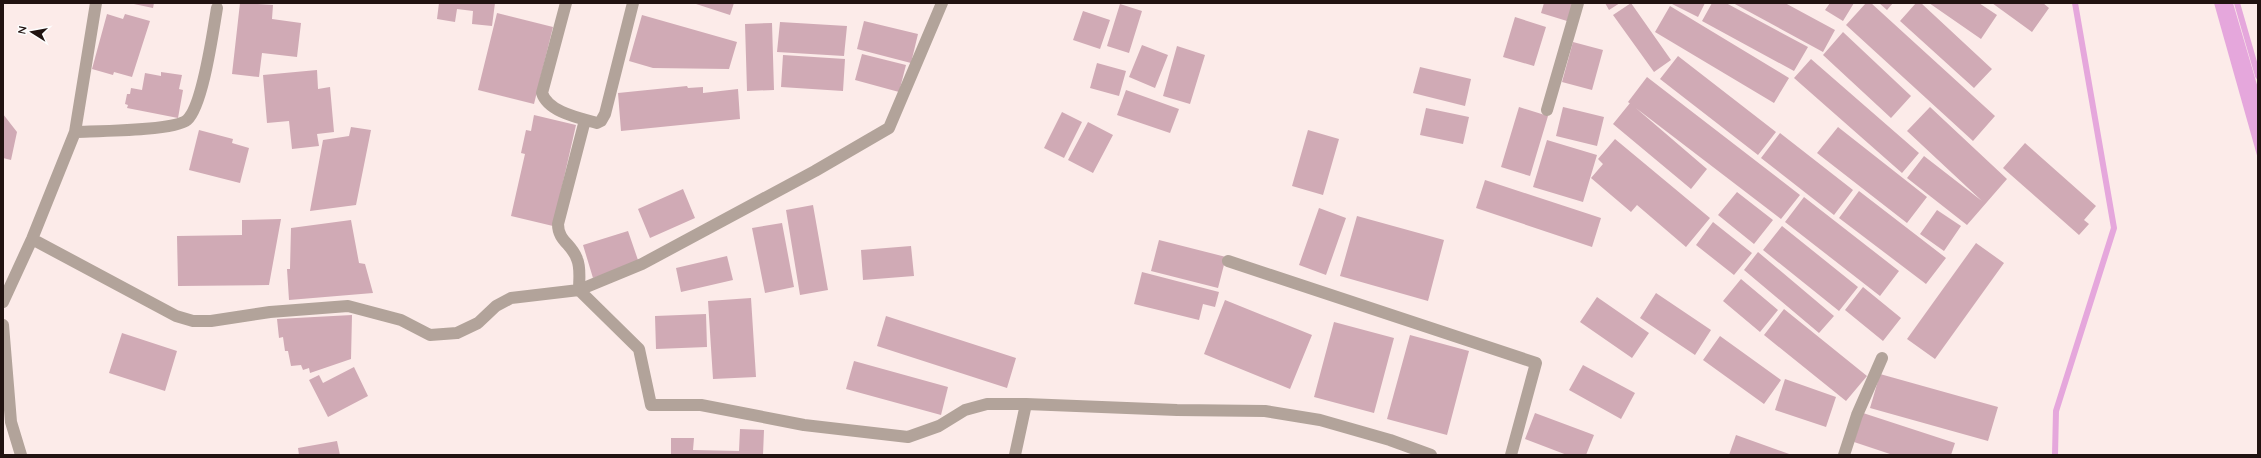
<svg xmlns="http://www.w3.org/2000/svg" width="2261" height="458" font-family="Quicksand,sans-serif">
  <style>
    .water { fill: #e5a7dc }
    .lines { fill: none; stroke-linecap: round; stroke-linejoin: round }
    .stream { stroke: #e5a7dc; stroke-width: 6 }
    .building { fill: #d0aab5 }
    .street { stroke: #b2a39a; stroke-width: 12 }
  </style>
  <rect width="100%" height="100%" fill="#fcebe9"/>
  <path class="water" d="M 2214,3 L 2233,3 L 2258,88 L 2258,159 Z"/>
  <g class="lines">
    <path class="stream" d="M 2237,3 L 2258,76
      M 2055,455 L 2056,411 L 2114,228 L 2075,3"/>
  </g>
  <path class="building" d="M 129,3 L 154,3 L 153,8 Z
    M 240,3 L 273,5 L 272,19 L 301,23 L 297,57 L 262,53 L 259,77 L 232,74 Z
    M 439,3 L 495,3 L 492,26 L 472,24 L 473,11 L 457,9 L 455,22 L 437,19 Z
    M 693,3 L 734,3 L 730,15 Z
    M 1544,3 L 1573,3 L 1567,21 L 1541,13 Z
    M 1605,3 L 1620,3 L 1609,10 Z
    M 1631,3 L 1671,60 L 1654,72 L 1613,15 Z
    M 1670,3 L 1705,3 L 1698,17 Z
    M 1712,3 L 1726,3 L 1808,47 L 1794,71 L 1702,21 Z
    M 1733,3 L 1785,3 L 1835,30 L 1823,52 Z
    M 1830,3 L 1854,3 L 1843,21 L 1825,10 Z
    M 1866,3 L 1871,3 L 1995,116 L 1973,141 L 1846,25 Z
    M 1879,3 L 1893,3 L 1887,10 Z
    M 1916,3 L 1921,3 L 1992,69 L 1974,88 L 1900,21 Z
    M 1929,3 L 1979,3 L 1997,15 L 1981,39 Z
    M 1992,3 L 2043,3 L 2049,8 L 2032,32 Z
    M 1120,4 L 1142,11 L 1129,53 L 1107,46 Z
    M 1670,6 L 1789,78 L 1774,103 L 1655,32 Z
    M 1083,11 L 1110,20 L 1100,49 L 1073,40 Z
    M 497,13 L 553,27 L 534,104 L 478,90 Z
    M 107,14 L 123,19 L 125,14 L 150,21 L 132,77 L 114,72 L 113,75 L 92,69 Z
    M 642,15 L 737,42 L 729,69 L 653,68 L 629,61 Z
    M 1515,17 L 1546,27 L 1534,66 L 1503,57 Z
    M 864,21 L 918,34 L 911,63 L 857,49 Z
    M 780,22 L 847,26 L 844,56 L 777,52 Z
    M 772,23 L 774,90 L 747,91 L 745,24 Z
    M 1843,32 L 1911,96 L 1891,118 L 1823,55 Z
    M 1573,42 L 1603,50 L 1592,90 L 1562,82 Z
    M 1142,45 L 1168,55 L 1155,88 L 1129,77 Z
    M 1177,46 L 1205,55 L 1190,104 L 1163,96 Z
    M 862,54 L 906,65 L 899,92 L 855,80 Z
    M 783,55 L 845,59 L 843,91 L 781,87 Z
    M 1678,56 L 1776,132 L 1758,155 L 1660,79 Z
    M 1811,59 L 1919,153 L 1902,173 L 1794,78 Z
    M 1097,63 L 1126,71 L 1119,96 L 1090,88 Z
    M 1420,67 L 1471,79 L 1465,106 L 1413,93 Z
    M 317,70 L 318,89 L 330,87 L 334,132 L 317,134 L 319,146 L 292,149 L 289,121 L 267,123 L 263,75 Z
    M 161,72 L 182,75 L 179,89 L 183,90 L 178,118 L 127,108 L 128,105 L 125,104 L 127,94 L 130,94 L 131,88 L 142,90 L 145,73 L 161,76 Z
    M 1647,77 L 1800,195 L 1781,219 L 1628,102 Z
    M 687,86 L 688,88 L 703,87 L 703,93 L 738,89 L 740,119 L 621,131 L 618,93 Z
    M 1126,90 L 1179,109 L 1170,133 L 1117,115 Z
    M 1630,103 L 1707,169 L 1691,189 L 1613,124 Z
    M 1519,107 L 1548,116 L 1530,176 L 1501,167 Z
    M 1563,107 L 1604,117 L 1597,146 L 1556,136 Z
    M 1930,107 L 2007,179 L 1967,225 L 1907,178 L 1924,156 L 1982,201 L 1907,131 Z
    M 1426,108 L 1469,117 L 1463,144 L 1420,135 Z
    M 1062,112 L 1082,122 L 1064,158 L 1044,148 Z
    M 3,114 L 17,132 L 11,160 L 3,158 Z
    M 534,115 L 576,125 L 553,226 L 511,216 L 525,154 L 521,153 L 526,130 L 531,131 Z
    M 1088,122 L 1113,135 L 1093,173 L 1068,160 Z
    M 351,127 L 371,130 L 356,205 L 310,211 L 323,140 L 349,136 Z
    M 1838,127 L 1927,197 L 1907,223 L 1817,153 Z
    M 199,130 L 233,139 L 232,143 L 249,148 L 240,183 L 189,170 Z
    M 1308,130 L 1339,139 L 1323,195 L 1292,186 Z
    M 1780,133 L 1853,190 L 1834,215 L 1761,158 Z
    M 1615,139 L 1710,218 L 1686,247 L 1637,205 L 1631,212 L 1591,178 L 1603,164 L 1598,159 Z
    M 1547,140 L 1597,155 L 1583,202 L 1533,187 Z
    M 2025,143 L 2096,206 L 2084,220 L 2089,224 L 2079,235 L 2003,168 Z
    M 1485,180 L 1601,218 L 1592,247 L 1476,208 Z
    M 683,189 L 695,218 L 650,238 L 638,209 Z
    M 1859,191 L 1946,258 L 1926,284 L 1839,218 Z
    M 1737,192 L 1773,220 L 1754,244 L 1718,215 Z
    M 1804,197 L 1899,271 L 1880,296 L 1785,222 Z
    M 813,205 L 828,290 L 800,295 L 786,210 Z
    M 1319,208 L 1346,218 L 1326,275 L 1299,265 Z
    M 1937,210 L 1961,226 L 1944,251 L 1920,234 Z
    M 1357,216 L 1444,240 L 1428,301 L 1340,276 Z
    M 281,219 L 269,285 L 178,286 L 177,236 L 242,235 L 242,220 Z
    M 351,220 L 359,263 L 365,264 L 373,293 L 289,300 L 287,269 L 290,269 L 291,228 Z
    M 1713,222 L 1752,253 L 1734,275 L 1696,245 Z
    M 782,223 L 794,287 L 765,293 L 752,228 Z
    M 1782,226 L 1858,287 L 1839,311 L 1763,250 Z
    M 628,231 L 639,263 L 593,278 L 583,245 Z
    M 1159,240 L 1226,257 L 1218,288 L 1151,271 Z
    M 1976,243 L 2004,263 L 1935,359 L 1907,339 Z
    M 911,246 L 914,276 L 863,280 L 861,250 Z
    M 1758,252 L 1834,316 L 1819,333 L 1744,270 Z
    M 727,256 L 733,280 L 681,292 L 676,268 Z
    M 1142,272 L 1219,292 L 1215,307 L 1203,304 L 1199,320 L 1134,304 Z
    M 1741,279 L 1778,310 L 1760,332 L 1723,301 Z
    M 1863,287 L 1901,318 L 1883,341 L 1845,310 Z
    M 1656,293 L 1711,330 L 1695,355 L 1640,318 Z
    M 1597,297 L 1649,333 L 1632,358 L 1580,322 Z
    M 751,298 L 756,377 L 713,379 L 708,301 Z
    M 1225,300 L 1312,335 L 1290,389 L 1204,354 Z
    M 1784,309 L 1867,376 L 1846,401 L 1764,335 Z
    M 706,314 L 707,347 L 656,349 L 655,316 Z
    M 352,315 L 351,359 L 310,373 L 309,368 L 303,370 L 301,365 L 291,366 L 288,351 L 285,351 L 283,337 L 279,338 L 277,319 Z
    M 886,316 L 1016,358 L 1007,388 L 877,346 Z
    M 1334,322 L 1394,338 L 1374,413 L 1314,397 Z
    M 122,333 L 177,351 L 165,391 L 109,373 Z
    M 1410,335 L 1469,351 L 1447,435 L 1387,419 Z
    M 1720,336 L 1781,380 L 1764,404 L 1703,360 Z
    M 854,361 L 948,387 L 941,415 L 846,389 Z
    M 1583,365 L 1635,393 L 1621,419 L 1569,390 Z
    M 354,367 L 368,396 L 328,417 L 309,380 L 319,375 L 323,383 Z
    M 1880,374 L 1998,407 L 1988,441 L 1870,408 Z
    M 1785,379 L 1836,397 L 1826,427 L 1775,410 Z
    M 1535,413 L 1594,435 L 1586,455 L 1567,455 L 1525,439 Z
    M 1863,413 L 1955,443 L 1951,455 L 1893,455 L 1854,442 Z
    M 740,429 L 764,430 L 763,455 L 671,455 L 671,438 L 694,438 L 693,450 L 739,451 Z
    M 1736,435 L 1792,455 L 1729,455 Z
    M 337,441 L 340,455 L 299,455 L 298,448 Z"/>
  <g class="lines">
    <path class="street" d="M 566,3 L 542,93 C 548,112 579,118 597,123 L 601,121 L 605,114 L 633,3
      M 942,3 L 889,128 L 815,171 L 642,264 L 579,290 L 639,349 L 651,405 L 701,405 L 804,425 L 908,437 L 939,426 L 965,410 L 987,404 L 1026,404
      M 1547,110 L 1578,3
      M 75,132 C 95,131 174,131 187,120 C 203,106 213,31 217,8
      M 32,239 L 176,316 L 193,321 L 211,321 L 270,312 L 348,306 L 401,320 L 430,335 L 457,333 L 478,323 L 496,306 L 511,298 L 579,290 C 579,280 581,268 577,259 C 572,244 558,241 558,224 L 585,120
      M 1228,261 L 1536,363 L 1511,455
      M 3,302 L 32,239 L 75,132 L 96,3
      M 3,325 L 11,422 L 21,455
      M 1015,455 L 1026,404 L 1177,410 L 1265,411 L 1320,420 L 1390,440 L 1431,455
      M 1844,455 L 1857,415 L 1882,358"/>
  </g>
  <rect width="2261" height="458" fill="none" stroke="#211311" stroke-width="8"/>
  <g transform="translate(32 32) rotate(281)" stroke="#fdfdfd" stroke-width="3" paint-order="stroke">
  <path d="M0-3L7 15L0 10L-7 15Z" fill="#211311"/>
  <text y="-6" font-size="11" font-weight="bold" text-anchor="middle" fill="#211311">N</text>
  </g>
</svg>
